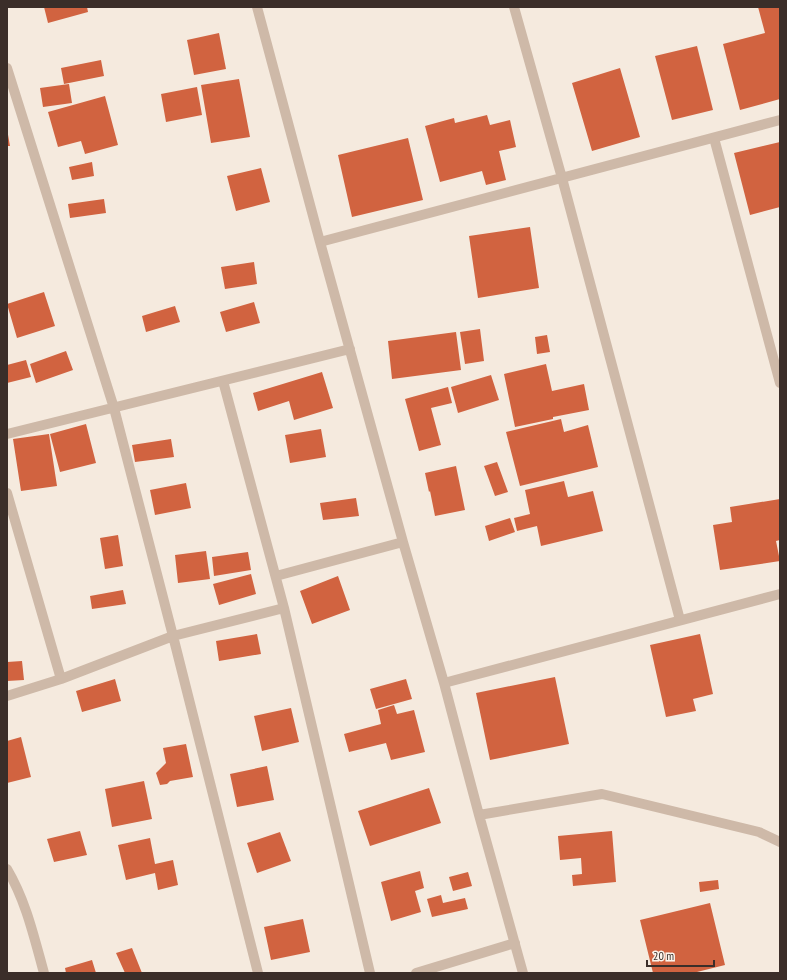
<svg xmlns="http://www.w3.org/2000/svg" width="787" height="980" font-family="'PT Sans Narrow',sans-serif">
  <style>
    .building { fill: #d16340 }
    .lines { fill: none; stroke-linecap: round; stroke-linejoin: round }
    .minor { stroke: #ceb9a8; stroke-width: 10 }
  </style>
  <rect width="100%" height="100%" fill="#f5eade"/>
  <path class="building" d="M 44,7 L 87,7 L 88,12 L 48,23 Z
    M 758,7 L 780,7 L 780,99 L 740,110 L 723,44 L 765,33 Z
    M 219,33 L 226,69 L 194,75 L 187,40 Z
    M 697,46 L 713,110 L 672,120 L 655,56 Z
    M 101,60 L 104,76 L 64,84 L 61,68 Z
    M 620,68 L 640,137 L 592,151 L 572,83 Z
    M 239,79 L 250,137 L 211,143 L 201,85 Z
    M 69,84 L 72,103 L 43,107 L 40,88 Z
    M 197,87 L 202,115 L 166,122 L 161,94 Z
    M 105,96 L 118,145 L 85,154 L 81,141 L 58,147 L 48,112 Z
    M 487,115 L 490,125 L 510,120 L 516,147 L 499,151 L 506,180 L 486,185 L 482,171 L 440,182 L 425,126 L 454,118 L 455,123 Z
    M 7,129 L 10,146 L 7,146 Z
    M 408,138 L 423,200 L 352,217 L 338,155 Z
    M 780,142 L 780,207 L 750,215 L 734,153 Z
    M 92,162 L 94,176 L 72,180 L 69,167 Z
    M 261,168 L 270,202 L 236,211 L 227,176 Z
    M 104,199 L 106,213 L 70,218 L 68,204 Z
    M 530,227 L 539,288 L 478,298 L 469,236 Z
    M 254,262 L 257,284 L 225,289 L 221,267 Z
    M 44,292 L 55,326 L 17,338 L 7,304 Z
    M 254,302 L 260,323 L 226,332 L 220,312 Z
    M 175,306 L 180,322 L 146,332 L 142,316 Z
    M 480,329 L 484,361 L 465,364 L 460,332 Z
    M 456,332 L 461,370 L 392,379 L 388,341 Z
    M 547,335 L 550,352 L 537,354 L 535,337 Z
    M 66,351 L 73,370 L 36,383 L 30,364 Z
    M 26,360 L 31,377 L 7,383 L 7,365 Z
    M 546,364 L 552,391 L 584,384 L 589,410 L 553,417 L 553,419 L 515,427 L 504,374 Z
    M 322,372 L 333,408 L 294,420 L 289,401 L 258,411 L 253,393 Z
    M 491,375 L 499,400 L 458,413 L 451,387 Z
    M 448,387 L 452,403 L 431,408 L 441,445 L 419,451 L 405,399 Z
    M 561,419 L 564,432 L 588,425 L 598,467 L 520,486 L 506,432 Z
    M 86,424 L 96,463 L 60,472 L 50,434 Z
    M 321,429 L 326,457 L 290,463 L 285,435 Z
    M 49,434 L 57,486 L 21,491 L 13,439 Z
    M 171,439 L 174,457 L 135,462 L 132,445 Z
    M 497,462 L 508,492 L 495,496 L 484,466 Z
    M 456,466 L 465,510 L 435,516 L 430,491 L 429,492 L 425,473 Z
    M 564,481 L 568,497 L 593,491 L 603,531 L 541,546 L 537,526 L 517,531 L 514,518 L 530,514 L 525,490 Z
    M 186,483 L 191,508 L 155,515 L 150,490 Z
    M 356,498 L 359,516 L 323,520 L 320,503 Z
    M 780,499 L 780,540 L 776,541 L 780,561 L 720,570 L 713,525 L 732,522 L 730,507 Z
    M 510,518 L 515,532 L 489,541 L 485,526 Z
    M 118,535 L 123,566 L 105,569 L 100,538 Z
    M 206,551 L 210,579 L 178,583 L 175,555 Z
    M 248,552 L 251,570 L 214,576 L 212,557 Z
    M 251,574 L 256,594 L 219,605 L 213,584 Z
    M 338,576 L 350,610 L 312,624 L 300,591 Z
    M 123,590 L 126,604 L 92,609 L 90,596 Z
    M 257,634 L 261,654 L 219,661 L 216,641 Z
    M 700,634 L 713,694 L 693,699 L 696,711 L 666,717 L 650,645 Z
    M 22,661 L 24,680 L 7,681 L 7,662 Z
    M 555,677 L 569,744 L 490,760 L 476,693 Z
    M 115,679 L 121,701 L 82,712 L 76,691 Z
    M 406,679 L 412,699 L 376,709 L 370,689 Z
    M 394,705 L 397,714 L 414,710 L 425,752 L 391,760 L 386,743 L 349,752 L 344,734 L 381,724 L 378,710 Z
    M 291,708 L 299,742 L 262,751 L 254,716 Z
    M 21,737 L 31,777 L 7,783 L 7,741 Z
    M 186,744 L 193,777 L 170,781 L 167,784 L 160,785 L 156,773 L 166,763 L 163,748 Z
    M 267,766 L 274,800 L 237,807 L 230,774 Z
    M 144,781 L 152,819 L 112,827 L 105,789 Z
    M 429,788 L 441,823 L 370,846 L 358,811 Z
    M 80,831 L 87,855 L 54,862 L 47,839 Z
    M 612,831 L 616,882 L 573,886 L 572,875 L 582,874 L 581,858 L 560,860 L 558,836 Z
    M 280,832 L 291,861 L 257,873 L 247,843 Z
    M 150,838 L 155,864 L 173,860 L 178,885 L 158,890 L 155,873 L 126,880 L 118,845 Z
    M 420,871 L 424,888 L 415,891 L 421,912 L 391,921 L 381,882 Z
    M 468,872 L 472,886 L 453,891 L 449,877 Z
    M 718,880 L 719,889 L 700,892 L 699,882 Z
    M 441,895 L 443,903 L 465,898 L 468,909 L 432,917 L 427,899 Z
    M 710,903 L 725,965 L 693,973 L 653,973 L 640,920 Z
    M 303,919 L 310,952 L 271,960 L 264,927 Z
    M 132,948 L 142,973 L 125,973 L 116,953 Z
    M 92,960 L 96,973 L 66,973 L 65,968 Z"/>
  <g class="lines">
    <path class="minor" d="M 257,7 L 320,242 L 403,542 L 444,683 L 479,815 L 523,973
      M 514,7 L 562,178 L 680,620
      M 7,68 L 114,408 L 173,636 L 258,973
      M 714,138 L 780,383
      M 320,242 L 780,120
      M 223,381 L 284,608 L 370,973
      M 7,434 L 350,349
      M 7,493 L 61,679
      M 276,576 L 403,542
      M 444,683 L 780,594
      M 7,696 L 61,679 L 173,636 L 284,608
      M 479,815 L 602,794 L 759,832 L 780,842
      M 7,869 C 26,901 34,937 44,973
      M 416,973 L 515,943"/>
  </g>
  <rect width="787" height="980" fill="none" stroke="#3b2e29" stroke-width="16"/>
  <path d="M647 960v6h67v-6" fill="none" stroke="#3b2e29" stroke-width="2"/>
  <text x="653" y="960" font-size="12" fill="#3b2e29" stroke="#fcf4eb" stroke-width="3" paint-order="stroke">20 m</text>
</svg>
